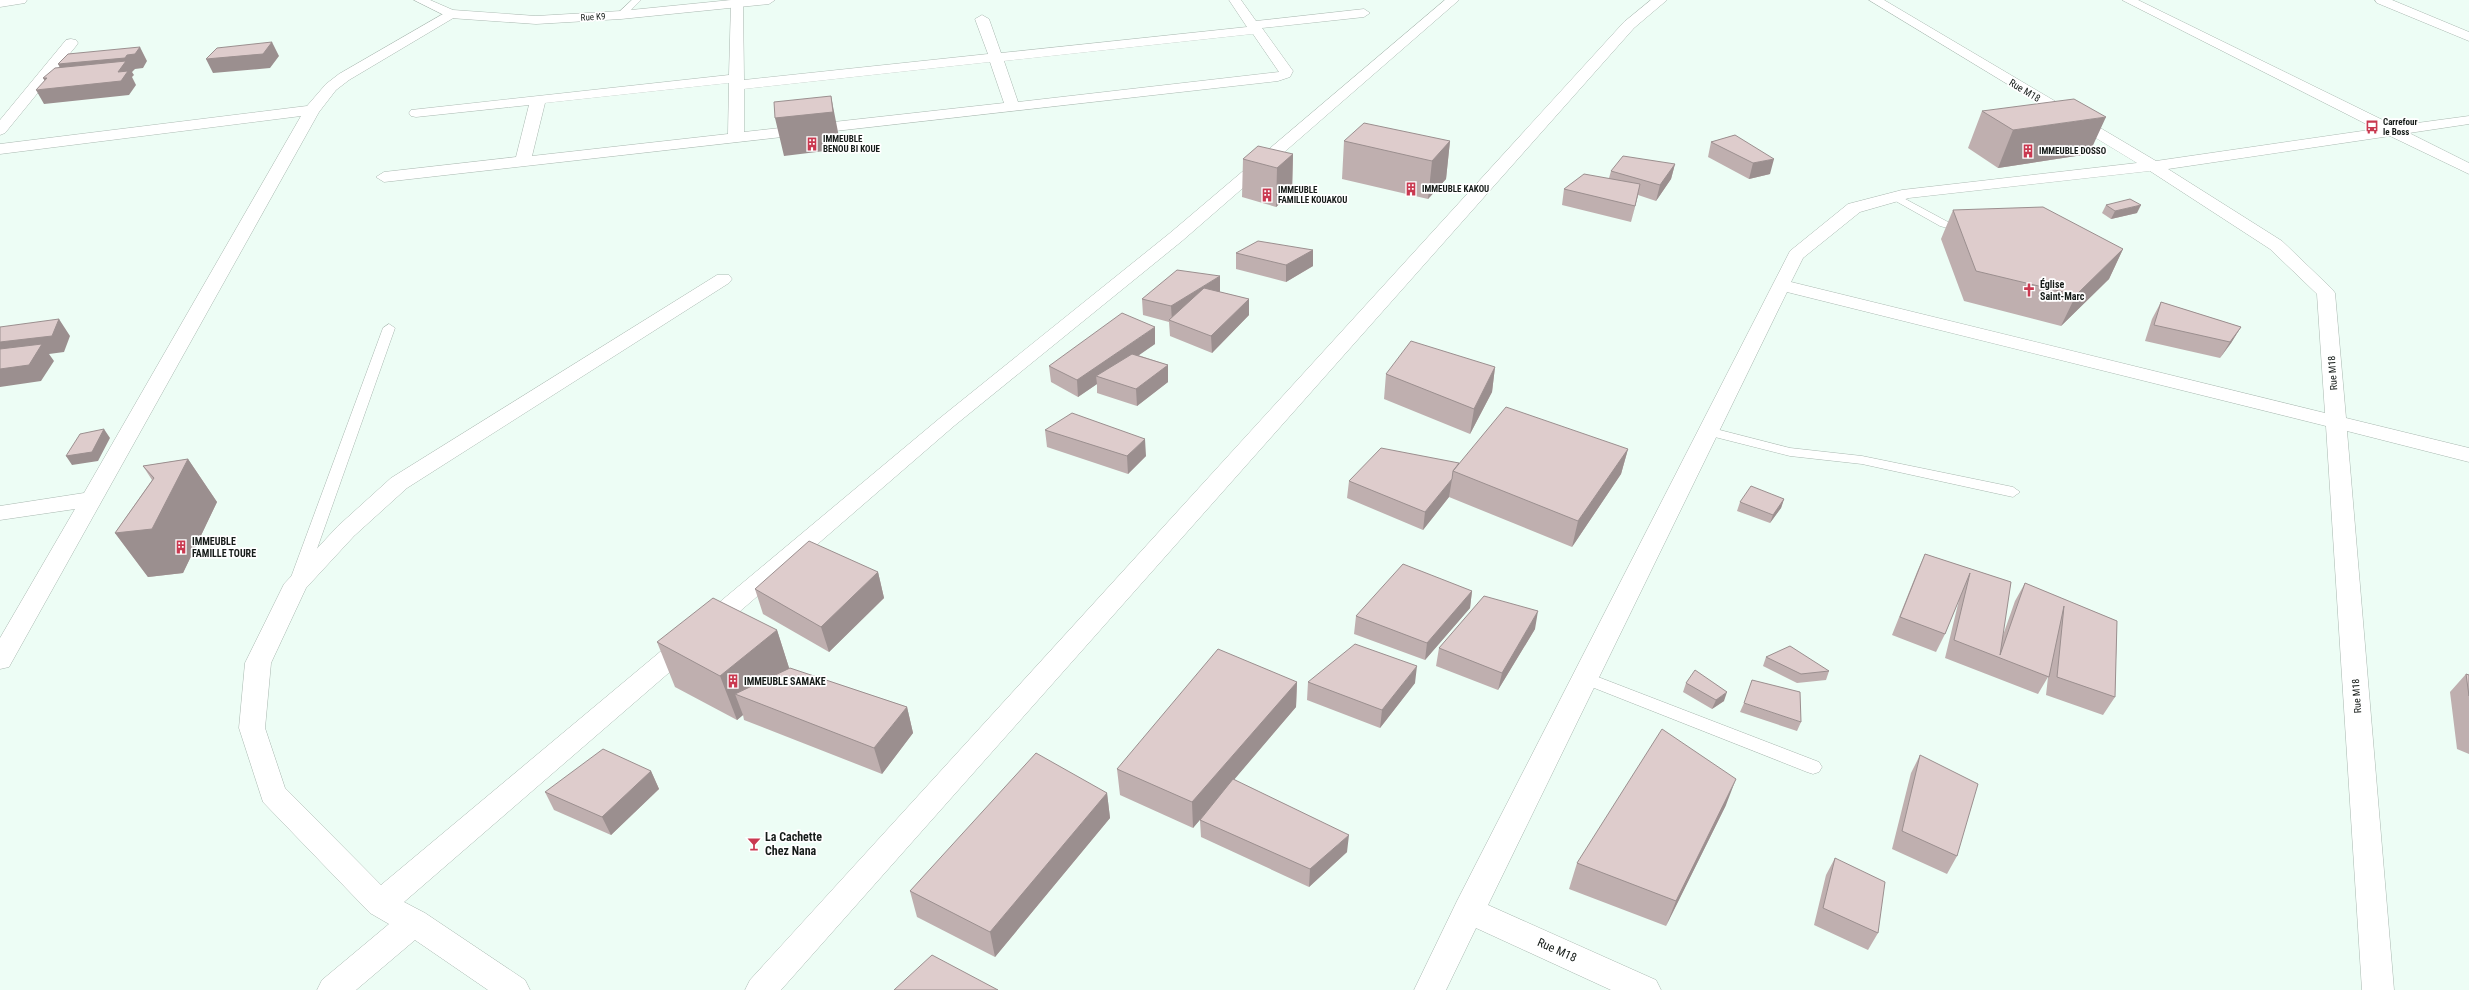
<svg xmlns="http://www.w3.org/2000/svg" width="2469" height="990" font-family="'Roboto Condensed',sans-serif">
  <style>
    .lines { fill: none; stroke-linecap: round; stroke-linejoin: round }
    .service-casing { stroke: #a9b8b0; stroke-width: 1 }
    .minor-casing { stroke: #a9b8b0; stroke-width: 1 }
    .tertiary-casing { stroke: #a9b8b0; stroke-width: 1 }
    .service { fill: #fff; fill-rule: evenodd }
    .minor { fill: #fff; fill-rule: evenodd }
    .tertiary { fill: #fff; fill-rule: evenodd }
    .wall { fill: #bfafaf }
    .shaded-wall { fill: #9b8f8f }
    .building { fill: #decccc; stroke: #9b8f8f }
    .labels { text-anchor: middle; stroke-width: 3.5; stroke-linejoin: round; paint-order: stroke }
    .far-street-label { font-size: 9px; fill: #151b18; stroke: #fff }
    .far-poi-label { font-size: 9px; font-weight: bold; fill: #151b18; stroke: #fff; text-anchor: start }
    .street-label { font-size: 10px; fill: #151b18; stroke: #fff }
    .poi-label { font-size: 10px; font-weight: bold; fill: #151b18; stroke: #fff; text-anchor: start }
    .near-poi-label { font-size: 12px; font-weight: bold; fill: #151b18; stroke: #fff; text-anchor: start }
    .near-street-label { font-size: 12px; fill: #151b18; stroke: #fff }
  </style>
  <rect width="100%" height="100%" fill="#edfdf5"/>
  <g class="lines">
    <g class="service-casing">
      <path id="service" d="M 632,0 L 641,0 L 624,17 L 618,17 L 618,13 Z
        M 1896,194 L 1948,222 L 1970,230 L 1965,233 L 1940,226 L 1892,199 L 1892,195 Z
        M 389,324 L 395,328 L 306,580 L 303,584 L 293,584 L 290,580 L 383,328 Z
        M 1708,427 L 1790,448 L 1862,456 L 2013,487 L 2020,492 L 2013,497 L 1862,464 L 1790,456 L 1703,434 L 1701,431 L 1703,428 Z
        M 1585,672 L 1819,762 L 1822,767 L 1819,772 L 1813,774 L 1807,772 L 1579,682 L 1577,678 L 1579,674 Z"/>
    </g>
    <g class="minor-casing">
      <path id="minor" d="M 0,0 L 27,0 L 25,3 L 0,7 Z
        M 734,0 L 742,0 L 743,3 L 744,80 L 988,54 L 975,19 L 982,15 L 989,19 L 1001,53 L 1247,27 L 1229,0 L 1241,0 L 1256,21 L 1364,9 L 1370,13 L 1364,17 L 1262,28 L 1293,71 L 1290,77 L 1278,81 L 384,182 L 376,177 L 384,172 L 516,157 L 529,105 L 416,117 L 411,116 L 409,113 L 411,110 L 729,75 L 731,3 ZM 1253,34 L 1279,72 L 1018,102 L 1004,61 ZM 990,62 L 1004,103 L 744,132 L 744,89 ZM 729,83 L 728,134 L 532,156 L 545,103 Z
        M 1445,0 L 1459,0 L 1182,241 L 954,426 L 404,902 L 425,913 L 525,980 L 530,990 L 488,990 L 415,940 L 356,990 L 317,990 L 322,980 L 389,924 L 370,913 L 263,802 L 239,728 L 245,663 L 284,584 L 338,526 L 391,478 L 717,275 L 729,275 L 732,279 L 729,283 L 407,488 L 354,536 L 306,588 L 271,663 L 265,728 L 285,788 L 381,885 L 940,418 L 1170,233 Z
        M 1651,0 L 1667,0 L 1634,28 L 781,990 L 745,990 L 750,980 L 1624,22 Z
        M 1869,0 L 1884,0 L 2156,161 L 2376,129 L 2122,0 L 2138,0 L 2395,126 L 2469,116 L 2469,124 L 2409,133 L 2469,163 L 2469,174 L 2390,136 L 2168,169 L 2282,241 L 2332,289 L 2335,293 L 2346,418 L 2469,448 L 2469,462 L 2347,431 L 2394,990 L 2362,990 L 2326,426 L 1787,292 L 1488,905 L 1656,980 L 1661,990 L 1611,990 L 1476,928 L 1446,990 L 1414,990 L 1457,901 L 1790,251 L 1848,204 L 1902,190 L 2137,163 ZM 2150,171 L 2270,249 L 2317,294 L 2325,413 L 1791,282 L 1803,258 L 1860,212 L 1909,198 Z
        M 2375,0 L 2392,0 L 2469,32 L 2469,41 L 2377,3 Z
        M 450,10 L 455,11 L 456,14 L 455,17 L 349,80 L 336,90 L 319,112 L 9,667 L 0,669 L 0,638 L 75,509 L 0,520 L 0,506 L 84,493 L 301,116 L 0,154 L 0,144 L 307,106 L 326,84 L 339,74 Z
        M 71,39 L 76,40 L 78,43 L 76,46 L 5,133 L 0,135 L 0,120 L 66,40 Z"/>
    </g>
    <g class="tertiary-casing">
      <path id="tertiary" d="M 414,0 L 430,0 L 453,10 L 536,16 L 621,11 L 731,0 L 775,0 L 769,4 L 621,19 L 536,24 L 450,18 Z"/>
    </g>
    <use href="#service" class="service"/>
    <use href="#minor" class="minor"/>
    <use href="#tertiary" class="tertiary"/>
  </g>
  <path class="wall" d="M 1982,111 L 2089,154 L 1998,168 L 1968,148 Z
    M 1735,135 L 1770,174 L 1749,179 L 1708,157 L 1711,142 Z
    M 1344,141 L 1450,141 L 1446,179 L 1428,199 L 1342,179 Z
    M 1293,154 L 1292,192 L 1276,207 L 1242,197 L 1243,159 Z
    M 1675,164 L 1671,179 L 1656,201 L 1638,195 L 1631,222 L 1562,205 L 1564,189 L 1609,178 L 1611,171 Z
    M 2106,205 L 2137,213 L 2111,219 L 2102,213 Z
    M 1953,210 L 2123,249 L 2109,279 L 2061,326 L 1964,301 L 1941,239 Z
    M 1313,250 L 1313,266 L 1286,282 L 1236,269 L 1236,253 Z
    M 1220,292 L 1249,299 L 1249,315 L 1212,353 L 1170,336 L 1169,322 L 1143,315 L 1142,299 Z
    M 2161,302 L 2241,327 L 2231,343 L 2220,358 L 2145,341 L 2152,319 Z
    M 1155,344 L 1138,355 L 1168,365 L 1168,382 L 1137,406 L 1097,393 L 1097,384 L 1078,397 L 1051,382 L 1049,366 Z
    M 1495,367 L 1492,392 L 1470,434 L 1384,399 L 1386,374 Z
    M 1045,430 L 1146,456 L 1128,474 L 1047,447 Z
    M 1628,449 L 1621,474 L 1572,547 L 1449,497 L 1423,530 L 1347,498 L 1349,481 L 1459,463 Z
    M 188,459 L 217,502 L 183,573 L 148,577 L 115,533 L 152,480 L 143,466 Z
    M 1784,499 L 1781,508 L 1770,523 L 1737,511 L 1740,502 Z
    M 1925,554 L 2011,582 L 2002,638 L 2015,601 L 2025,583 L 2117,621 L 2115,697 L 2103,715 L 2046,695 L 2048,677 L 2038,694 L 1945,658 L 1959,600 L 1945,634 L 1936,652 L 1892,635 L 1917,572 Z
    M 878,572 L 884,598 L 829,652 L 763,614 L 755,589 Z
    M 1472,591 L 1470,608 L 1425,660 L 1354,634 L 1356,616 Z
    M 1535,629 L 1498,690 L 1436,666 L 1439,648 Z
    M 777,630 L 789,668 L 907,707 L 913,733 L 882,774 L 744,720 L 743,715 L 737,720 L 675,687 L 657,642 Z
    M 1766,657 L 1829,671 L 1826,680 L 1797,683 L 1763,666 Z
    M 2466,674 L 2469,675 L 2469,754 L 2457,749 L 2450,692 Z
    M 1297,682 L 1296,707 L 1234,779 L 1347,852 L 1309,887 L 1201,837 L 1200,820 L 1209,809 L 1193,828 L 1120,795 L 1117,769 Z
    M 1308,682 L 1415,683 L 1380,728 L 1307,700 Z
    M 1686,683 L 1724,701 L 1712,709 L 1683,692 Z
    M 1744,703 L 1801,722 L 1797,731 L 1740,712 Z
    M 1920,755 L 1957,856 L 1947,874 L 1892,849 L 1911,773 Z
    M 651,771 L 659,789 L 611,835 L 554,810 L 545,792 Z
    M 1107,793 L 1110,818 L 995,957 L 917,917 L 910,891 Z
    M 1726,805 L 1666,926 L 1569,889 L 1577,863 Z
    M 1835,858 L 1878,933 L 1868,950 L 1814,925 L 1826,875 Z"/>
  <path class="shaded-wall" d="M 272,42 L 279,56 L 270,68 L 213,73 L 206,59 Z
    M 140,47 L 147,61 L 143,68 L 135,69 L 132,72 L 134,75 L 132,77 L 136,85 L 129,95 L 44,104 L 36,90 L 49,88 L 43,78 L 66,78 L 58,64 L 127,55 Z
    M 831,96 L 838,132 L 841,149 L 784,156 L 775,118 Z
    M 2106,117 L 2089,154 L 1998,168 L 2013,130 Z
    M 1450,141 L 1446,179 L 1428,199 L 1432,161 Z
    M 1293,154 L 1292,192 L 1276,207 L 1277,168 Z
    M 1774,159 L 1770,174 L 1749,179 L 1753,163 Z
    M 1675,164 L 1671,179 L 1656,201 L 1660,185 Z
    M 1640,184 L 1637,199 L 1631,222 L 1635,206 Z
    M 2141,205 L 2137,213 L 2111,219 L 2115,211 Z
    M 2123,249 L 2109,279 L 2061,326 L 2076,295 Z
    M 1313,250 L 1313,266 L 1286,282 L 1286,265 Z
    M 1220,276 L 1220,292 L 1172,321 L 1171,306 Z
    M 1249,299 L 1249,315 L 1212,353 L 1211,336 Z
    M 59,319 L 70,336 L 64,352 L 49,354 L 54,361 L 41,381 L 0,387 L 0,342 Z
    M 1155,327 L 1155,344 L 1105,379 L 1096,376 L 1097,384 L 1078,397 L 1077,380 Z
    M 2241,327 L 2231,343 L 2220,358 L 2230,342 Z
    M 1168,365 L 1168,382 L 1137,406 L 1136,389 Z
    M 1495,367 L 1492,392 L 1470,434 L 1474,409 Z
    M 104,429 L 110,438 L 98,461 L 72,465 L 66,456 Z
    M 1145,439 L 1146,456 L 1128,474 L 1127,456 Z
    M 1628,449 L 1621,474 L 1572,547 L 1578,521 Z
    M 188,459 L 217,502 L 183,573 L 148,577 L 115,533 Z
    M 1452,479 L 1449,497 L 1423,530 L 1425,512 Z
    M 1784,499 L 1781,508 L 1770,523 L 1773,515 Z
    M 878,572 L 884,598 L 829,652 L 821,627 Z
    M 1472,591 L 1470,608 L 1425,660 L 1427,643 Z
    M 1538,611 L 1535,629 L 1498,690 L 1502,673 Z
    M 777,630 L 791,674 L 735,694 L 743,715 L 737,720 L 720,676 Z
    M 1417,666 L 1415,683 L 1380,728 L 1382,710 Z
    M 1297,682 L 1296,707 L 1193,828 L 1192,802 Z
    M 1727,692 L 1724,701 L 1712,709 L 1716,700 Z
    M 907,707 L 913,733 L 882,774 L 874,748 Z
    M 651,771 L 659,789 L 611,835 L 602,817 Z
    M 1736,779 L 1726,805 L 1666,926 L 1676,901 Z
    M 1107,793 L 1110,818 L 995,957 L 990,932 Z
    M 1349,835 L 1347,852 L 1309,887 L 1310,869 Z"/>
  <path class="building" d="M 272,42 L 263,54 L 206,59 L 217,48 Z
    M 140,47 L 135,54 L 127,55 L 125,58 L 58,64 L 68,54 Z
    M 126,61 L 118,72 L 128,71 L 121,81 L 36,90 L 47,78 L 43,78 L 55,68 Z
    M 831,96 L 833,112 L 775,118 L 774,102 Z
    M 2074,99 L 2106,117 L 2013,130 L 1982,111 Z
    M 1364,123 L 1450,141 L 1432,161 L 1344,141 Z
    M 1735,135 L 1774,159 L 1753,163 L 1711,142 Z
    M 1258,146 L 1293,154 L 1277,168 L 1243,159 Z
    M 1623,156 L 1675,164 L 1660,185 L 1611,171 Z
    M 1584,174 L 1640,184 L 1635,206 L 1564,189 Z
    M 2130,199 L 2141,205 L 2115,211 L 2106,205 Z
    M 2043,207 L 2123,249 L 2076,295 L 1976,271 L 1953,210 Z
    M 1258,241 L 1313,250 L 1286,265 L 1236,253 Z
    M 1177,270 L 1220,276 L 1171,306 L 1142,299 Z
    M 1204,288 L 1249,299 L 1211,336 L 1169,320 Z
    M 2161,302 L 2241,327 L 2230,342 L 2154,325 Z
    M 1122,313 L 1155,327 L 1077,380 L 1049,366 Z
    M 59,319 L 52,336 L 0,342 L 0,327 Z
    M 1411,341 L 1495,367 L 1474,409 L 1386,374 Z
    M 42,344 L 29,365 L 0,369 L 0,349 Z
    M 1132,354 L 1168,365 L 1136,389 L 1096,376 Z
    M 1506,407 L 1628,449 L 1578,521 L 1453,471 Z
    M 1072,413 L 1145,439 L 1127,456 L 1045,430 Z
    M 104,429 L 92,452 L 66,456 L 80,434 Z
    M 1381,448 L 1459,463 L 1453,471 L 1452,479 L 1425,512 L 1349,481 Z
    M 188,459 L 152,529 L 115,533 L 154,478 L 143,466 Z
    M 1751,486 L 1784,499 L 1773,515 L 1740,502 Z
    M 809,541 L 878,572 L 821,627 L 755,589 Z
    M 1925,554 L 2011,582 L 2000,655 L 2025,583 L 2117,621 L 2115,697 L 2057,677 L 2064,606 L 2049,677 L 1954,640 L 1970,573 L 1945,634 L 1900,617 Z
    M 1403,564 L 1472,591 L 1427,643 L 1356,616 Z
    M 1484,596 L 1538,611 L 1502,673 L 1439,648 Z
    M 713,598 L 777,630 L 720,676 L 657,642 Z
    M 1355,644 L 1417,666 L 1382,710 L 1308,682 Z
    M 1790,646 L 1829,671 L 1801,674 L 1766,657 Z
    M 1218,649 L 1297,682 L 1192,802 L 1117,769 Z
    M 790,668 L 907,707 L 874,748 L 735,694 Z
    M 1695,670 L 1727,692 L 1716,700 L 1686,683 Z
    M 2466,674 L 2469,675 L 2469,696 Z
    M 1752,680 L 1800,692 L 1801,722 L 1744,703 Z
    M 1662,729 L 1736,779 L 1676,901 L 1577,863 Z
    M 603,749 L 651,771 L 602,817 L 545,792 Z
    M 1036,753 L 1107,793 L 990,932 L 910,891 Z
    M 1920,755 L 1978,784 L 1957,856 L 1902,831 Z
    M 1233,779 L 1349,835 L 1310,869 L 1200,820 Z
    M 1835,858 L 1885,882 L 1878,933 L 1823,908 Z
    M 932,955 L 998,990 L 894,990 Z"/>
  <defs>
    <g id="bus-bare" transform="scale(1.08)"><path d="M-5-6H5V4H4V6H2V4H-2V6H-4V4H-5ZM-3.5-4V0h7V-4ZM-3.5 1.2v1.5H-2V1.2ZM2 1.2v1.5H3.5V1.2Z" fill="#c93950" stroke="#fff" stroke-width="2.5" paint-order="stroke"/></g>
    <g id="building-bare" transform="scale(1.08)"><path d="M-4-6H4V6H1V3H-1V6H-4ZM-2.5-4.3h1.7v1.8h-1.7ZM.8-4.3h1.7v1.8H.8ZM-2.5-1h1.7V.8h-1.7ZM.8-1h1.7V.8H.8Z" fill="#c93950" stroke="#fff" stroke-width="2.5" paint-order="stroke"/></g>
    <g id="church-bare" transform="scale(1.08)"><path d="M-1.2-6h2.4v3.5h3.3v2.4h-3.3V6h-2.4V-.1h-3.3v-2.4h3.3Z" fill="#c93950" stroke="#fff" stroke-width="2.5" paint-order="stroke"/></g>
    <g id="bar-bare" transform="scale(1.08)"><path d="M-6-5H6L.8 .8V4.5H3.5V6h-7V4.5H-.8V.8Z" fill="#c93950" stroke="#fff" stroke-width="2.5" paint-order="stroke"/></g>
  </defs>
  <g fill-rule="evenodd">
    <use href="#bus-bare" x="2372" y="127"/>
    <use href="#building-bare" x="812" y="144"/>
    <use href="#building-bare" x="2028" y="151"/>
    <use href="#building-bare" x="1411" y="189"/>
    <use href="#building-bare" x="1267" y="195"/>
    <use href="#church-bare" x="2029" y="290"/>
    <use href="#building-bare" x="181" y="547"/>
    <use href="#building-bare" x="733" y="681"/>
    <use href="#bar-bare" x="754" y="844"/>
  </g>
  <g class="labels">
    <g class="far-street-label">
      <text transform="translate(593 17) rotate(-4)" y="3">Rue K9</text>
    </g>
    <g class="far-poi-label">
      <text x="2383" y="125">Carrefour<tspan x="2383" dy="10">le Boss</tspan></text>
      <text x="823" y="142">IMMEUBLE<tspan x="823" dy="10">BENOU BI KOUE</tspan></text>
      <text x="2039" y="154">IMMEUBLE DOSSO</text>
      <text x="1422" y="192">IMMEUBLE KAKOU</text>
      <text x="1278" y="193">IMMEUBLE<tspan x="1278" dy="10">FAMILLE KOUAKOU</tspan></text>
    </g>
    <g class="street-label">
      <text transform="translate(2025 90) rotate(31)" y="4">Rue M18</text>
      <text transform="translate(2332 373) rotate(-94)" y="4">Rue M18</text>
      <text transform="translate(2356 696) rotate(-94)" y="4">Rue M18</text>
    </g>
    <g class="poi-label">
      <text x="2040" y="288">Église<tspan x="2040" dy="12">Saint-Marc</tspan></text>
      <text x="192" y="545">IMMEUBLE<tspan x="192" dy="12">FAMILLE TOURE</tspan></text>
      <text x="744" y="685">IMMEUBLE SAMAKE</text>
    </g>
    <g class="near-poi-label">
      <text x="765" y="841">La Cachette<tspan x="765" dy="14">Chez Nana</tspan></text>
    </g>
    <g class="near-street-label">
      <text transform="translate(1557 950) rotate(24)" y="4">Rue M18</text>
    </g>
  </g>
</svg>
